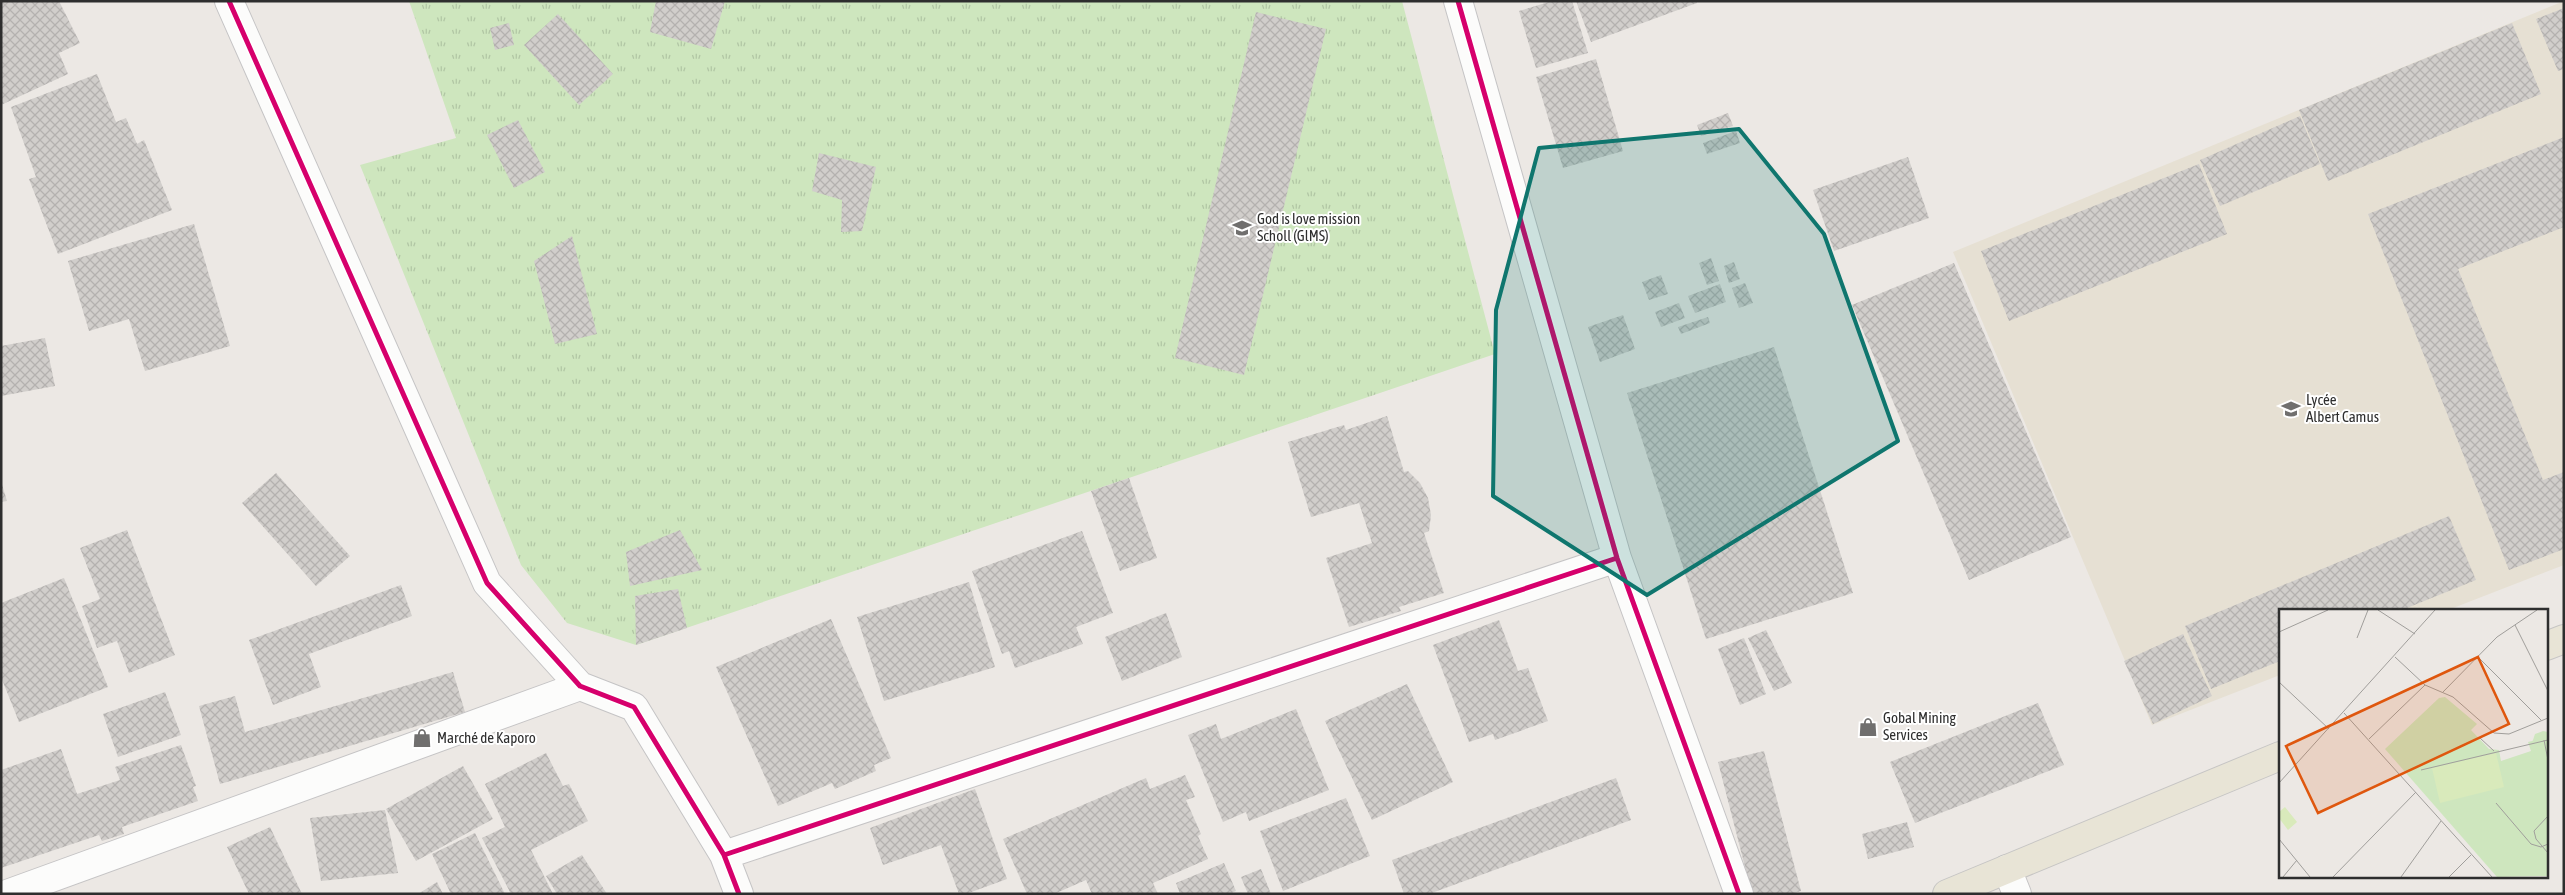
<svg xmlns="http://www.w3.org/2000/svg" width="2565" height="895" font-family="'Asap Condensed',sans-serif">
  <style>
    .education { fill: #e6e0d3 }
    .grass { fill: url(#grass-tufts) }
    .building { fill: url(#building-cross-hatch) }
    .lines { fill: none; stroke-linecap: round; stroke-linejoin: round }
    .minor-casing { stroke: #c5c4c5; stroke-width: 30 }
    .major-casing { stroke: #c6c5c4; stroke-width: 30 }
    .minor { stroke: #fcfcfb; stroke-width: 28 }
    .major { stroke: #e8e4d6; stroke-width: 28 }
    .cycleway-casing { stroke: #fff; stroke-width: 8 }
    .cycleway { stroke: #d6006c; stroke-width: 5 }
    .marked { fill: #0f766e; fill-opacity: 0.2; stroke: #0f766e; stroke-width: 4; stroke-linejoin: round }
    .labels { text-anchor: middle; stroke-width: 4; stroke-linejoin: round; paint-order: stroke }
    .poi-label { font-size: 15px; fill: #2e2e2e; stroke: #fff; text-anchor: start }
    .inset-road { fill: none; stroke: #a09e9b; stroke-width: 1 }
    .view { fill: #df570e; fill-opacity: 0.15; stroke: #df570e; stroke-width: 2.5 }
    .inset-edge { fill: none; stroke: #2e2e2e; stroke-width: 2.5 }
  </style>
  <defs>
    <pattern id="grass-tufts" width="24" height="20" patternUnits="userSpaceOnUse" patternTransform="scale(1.25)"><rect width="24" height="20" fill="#cee6be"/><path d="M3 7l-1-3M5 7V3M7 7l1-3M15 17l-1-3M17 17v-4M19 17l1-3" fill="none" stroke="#b1c6a4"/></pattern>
    <pattern id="building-cross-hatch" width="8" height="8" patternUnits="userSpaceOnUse" patternTransform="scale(1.25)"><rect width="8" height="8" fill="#d1cecb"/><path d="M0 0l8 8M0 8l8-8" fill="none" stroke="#b4b1af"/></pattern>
  </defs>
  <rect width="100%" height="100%" fill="#ece8e4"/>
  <path class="education" d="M 2564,1 L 2564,565 L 2448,610 L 2280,610 L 2280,675 L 2152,725 L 1953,252 Z"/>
  <path class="grass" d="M 409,1 L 1402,1 L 1495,354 L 636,645 L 567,623 L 521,565 L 360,165 L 456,138 Z"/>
  <path class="building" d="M 1,1 L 59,1 L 80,43 L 59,53 L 68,74 L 1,105 Z
    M 656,1 L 725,1 L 711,49 L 650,32 Z
    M 1552,1 L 1572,1 L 1588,53 L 1536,68 L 1519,11 Z
    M 1576,1 L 1696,1 L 1697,3 L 1591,42 Z
    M 2564,8 L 2564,69 L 2558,71 L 2536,19 Z
    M 1256,12 L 1326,29 L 1244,375 L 1175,358 Z
    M 558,14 L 613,74 L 579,105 L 524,45 Z
    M 509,23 L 514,45 L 495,50 L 490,28 Z
    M 2512,23 L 2541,94 L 2328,181 L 2299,110 Z
    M 1596,59 L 1623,151 L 1563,168 L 1536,77 Z
    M 97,74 L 116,122 L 126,118 L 137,144 L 144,140 L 172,210 L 58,254 L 29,179 L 36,177 L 11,107 Z
    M 1728,113 L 1733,126 L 1701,136 L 1697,125 Z
    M 2300,116 L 2320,164 L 2220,206 L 2200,160 Z
    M 518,120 L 545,172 L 514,188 L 487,135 Z
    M 1736,131 L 1740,143 L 1707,154 L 1703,143 Z
    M 2564,137 L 2564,227 L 2458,269 L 2543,480 L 2564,472 L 2564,549 L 2509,570 L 2368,214 Z
    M 819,153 L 876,167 L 862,231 L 841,232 L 842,200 L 812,191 Z
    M 1908,157 L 1929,218 L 1834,251 L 1813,190 Z
    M 2199,164 L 2227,234 L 2009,321 L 1981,251 Z
    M 194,224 L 230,346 L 145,371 L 129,319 L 89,331 L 68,261 Z
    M 572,236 L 597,334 L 555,344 L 534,261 Z
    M 1711,258 L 1719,281 L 1707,285 L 1699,263 Z
    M 1734,262 L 1740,279 L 1729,283 L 1724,266 Z
    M 1954,263 L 2071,537 L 1969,580 L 1852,305 Z
    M 1661,275 L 1668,294 L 1649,300 L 1642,282 Z
    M 1745,283 L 1753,303 L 1739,308 L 1732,288 Z
    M 1720,284 L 1726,302 L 1695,313 L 1688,296 Z
    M 1679,303 L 1685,318 L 1661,327 L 1655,312 Z
    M 1623,315 L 1635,349 L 1600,362 L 1588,327 Z
    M 1708,317 L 1710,323 L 1681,334 L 1678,327 Z
    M 45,338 L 55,386 L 1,396 L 1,346 Z
    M 1774,347 L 1853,593 L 1706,639 L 1627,393 Z
    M 1387,416 L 1404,472 L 1408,471 L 1420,483 L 1428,498 L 1431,515 L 1429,531 L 1424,533 L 1444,593 L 1399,607 L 1401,611 L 1349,627 L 1326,558 L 1372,543 L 1359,503 L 1311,517 L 1288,442 L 1344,425 L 1346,430 Z
    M 276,473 L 350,556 L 316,586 L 242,503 Z
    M 1129,478 L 1157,558 L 1120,571 L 1091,491 Z
    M 1,481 L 7,501 L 1,502 Z
    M 2449,516 L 2476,580 L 2402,610 L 2280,610 L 2280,661 L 2211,689 L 2185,626 Z
    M 127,530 L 175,655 L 129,673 L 117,641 L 97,648 L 82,606 L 100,599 L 80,548 Z
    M 680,530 L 702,570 L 630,586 L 626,552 Z
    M 1082,531 L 1113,613 L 1076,627 L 1083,644 L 1015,668 L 1009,651 L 1002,654 L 972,571 Z
    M 64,578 L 108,687 L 19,722 L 1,677 L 1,603 Z
    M 969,582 L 995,667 L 884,701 L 857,617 Z
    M 401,585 L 412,616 L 309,654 L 321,687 L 273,705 L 249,640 Z
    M 678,589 L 687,628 L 636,645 L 635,596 Z
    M 1166,613 L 1182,657 L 1122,681 L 1105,637 Z
    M 831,619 L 891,758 L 874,765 L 876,771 L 835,789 L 832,783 L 778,806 L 716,667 Z
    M 1499,620 L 1518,671 L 1528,668 L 1548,721 L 1495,740 L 1493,734 L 1469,742 L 1433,645 Z
    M 1766,630 L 1792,683 L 1774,691 L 1748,638 Z
    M 2183,634 L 2212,696 L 2153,724 L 2124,661 Z
    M 1744,638 L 1766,694 L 1740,705 L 1718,649 Z
    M 453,672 L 465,712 L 220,784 L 199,706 L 235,696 L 245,732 Z
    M 1407,684 L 1453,782 L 1372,820 L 1325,721 Z
    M 165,692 L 181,735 L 118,757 L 103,714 Z
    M 2038,703 L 2064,765 L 1915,823 L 1890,762 Z
    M 1296,709 L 1329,790 L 1249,821 L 1246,812 L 1223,822 L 1188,735 L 1216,724 L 1221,739 Z
    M 181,745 L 196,786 L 193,787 L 198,801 L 122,827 L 124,834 L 102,841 L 99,835 L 1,868 L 1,770 L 61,749 L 77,794 L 120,780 L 115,767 Z
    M 1764,751 L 1801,891 L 1791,894 L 1752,894 L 1718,762 Z
    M 546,753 L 563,786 L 569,784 L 588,821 L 531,850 L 553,894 L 511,894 L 482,838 L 505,827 L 485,784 Z
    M 463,766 L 493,819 L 416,861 L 386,809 Z
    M 1185,775 L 1195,797 L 1186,800 L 1201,834 L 1198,836 L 1208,859 L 1153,883 L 1158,894 L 1092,894 L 1086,880 L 1054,894 L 1027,894 L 1003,839 L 1146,778 L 1150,789 Z
    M 1616,778 L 1631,820 L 1429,894 L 1404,894 L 1392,860 Z
    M 975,789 L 1007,879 L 966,894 L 959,894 L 941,845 L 883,865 L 870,828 Z
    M 1346,798 L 1370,856 L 1283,891 L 1260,831 Z
    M 385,810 L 398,873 L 321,881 L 310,818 Z
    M 1907,822 L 1914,847 L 1868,859 L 1862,834 Z
    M 270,827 L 302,894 L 249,894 L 227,847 Z
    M 475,833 L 505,894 L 451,894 L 432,854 Z
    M 582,855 L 607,894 L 557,894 L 546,876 Z
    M 1224,863 L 1236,891 L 1229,894 L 1180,894 L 1176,883 Z
    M 1261,869 L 1271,894 L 1248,894 L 1241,877 Z
    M 437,882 L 443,894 L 418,894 Z"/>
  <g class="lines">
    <g class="minor-casing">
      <path id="minor" d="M 229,1 L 487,583 L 580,686 L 634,707 L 724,855 L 739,894
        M 1458,1 L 1617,558 L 1739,894
        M 724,855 L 1617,558
        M 2007,869 L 2017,894
        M 7,894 L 580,686"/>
    </g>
    <g class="major-casing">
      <path id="major" d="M 2546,646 L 2564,639
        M 1947,894 L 2280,756"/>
    </g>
    <use href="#minor" class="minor"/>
    <use href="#major" class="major"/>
    <g class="cycleway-casing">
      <path id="cycleway" d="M 229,1 L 487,583 L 580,686 L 634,707 L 724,855 L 739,894
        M 1458,1 L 1617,558 L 1739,894
        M 724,855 L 1617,558"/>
    </g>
    <use href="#cycleway" class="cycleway"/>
  </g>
  <path class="marked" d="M 1739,129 L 1824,234 L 1898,441 L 1647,595 L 1493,496 L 1496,310 L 1539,148 Z"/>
  <defs>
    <g id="school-bare" transform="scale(1.5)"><path d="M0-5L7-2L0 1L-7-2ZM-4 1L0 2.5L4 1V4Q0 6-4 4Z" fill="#706f6e" stroke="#fff" stroke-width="2.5" paint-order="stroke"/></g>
    <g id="shop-bare" transform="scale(1.5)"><path d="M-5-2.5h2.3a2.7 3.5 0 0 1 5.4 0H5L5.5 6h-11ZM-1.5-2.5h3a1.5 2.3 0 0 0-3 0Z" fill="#706f6e" stroke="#fff" stroke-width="2.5" paint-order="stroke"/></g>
  </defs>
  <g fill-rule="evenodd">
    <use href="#school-bare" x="1242" y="228"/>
    <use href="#school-bare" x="2291" y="409"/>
    <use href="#shop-bare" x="1868" y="727"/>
    <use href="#shop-bare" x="422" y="738"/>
  </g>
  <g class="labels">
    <g class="poi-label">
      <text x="1257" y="224">God is love mission<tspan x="1257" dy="17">Scholl (GlMS)</tspan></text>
      <text x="2306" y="405">Lycée<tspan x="2306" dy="17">Albert Camus</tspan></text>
      <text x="1883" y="723">Gobal Mining<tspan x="1883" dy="17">Services</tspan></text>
      <text x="437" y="743">Marché de Kaporo</text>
    </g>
  </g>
  <g transform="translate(2279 609)">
    <rect width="269" height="269" fill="#ece8e4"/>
    <path d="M 166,88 L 198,115 L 192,121 L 210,140 L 220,141 L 222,152 L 252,142 L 249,133 L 269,128 L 269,267 L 218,268 L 106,140 L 160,89 Z" fill="#cee6be"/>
    <path d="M 264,122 L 269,123 L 269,155 L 259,154 L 252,137 L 256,125 Z" fill="#cee6be"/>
    <path d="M 217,144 L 225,178 L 161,194 L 153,159 ZM 6,198 L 18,213 L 9,221 L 0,209 L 0,203 Z" fill="#d9eabb"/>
    <path class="inset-road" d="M 99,1 L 136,25M 236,16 L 269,82M 0,23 L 49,1M 78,29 L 89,1M 116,48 L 146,76 L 174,88 L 215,124 L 230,125 L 269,109M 199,48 L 262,111M 0,73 L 50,120M 163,84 L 218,28 L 258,1M 65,104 L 213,268M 201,129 L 215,142M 90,130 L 146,76M 265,131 L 269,151M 142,161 L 269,131M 0,174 L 156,1M 217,194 L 252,235 L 262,238 L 269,235M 269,207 L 255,222 L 257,230 L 269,244M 0,230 L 31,268M 4,268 L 18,251M 54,268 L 137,183M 122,268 L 162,212M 170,268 L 192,246"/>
    <path class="view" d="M 199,48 L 230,115 L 39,204 L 7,137 Z"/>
    <rect width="269" height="269" class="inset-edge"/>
  </g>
  <rect width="2565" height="895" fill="none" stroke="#2e2e2e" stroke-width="5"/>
</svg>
